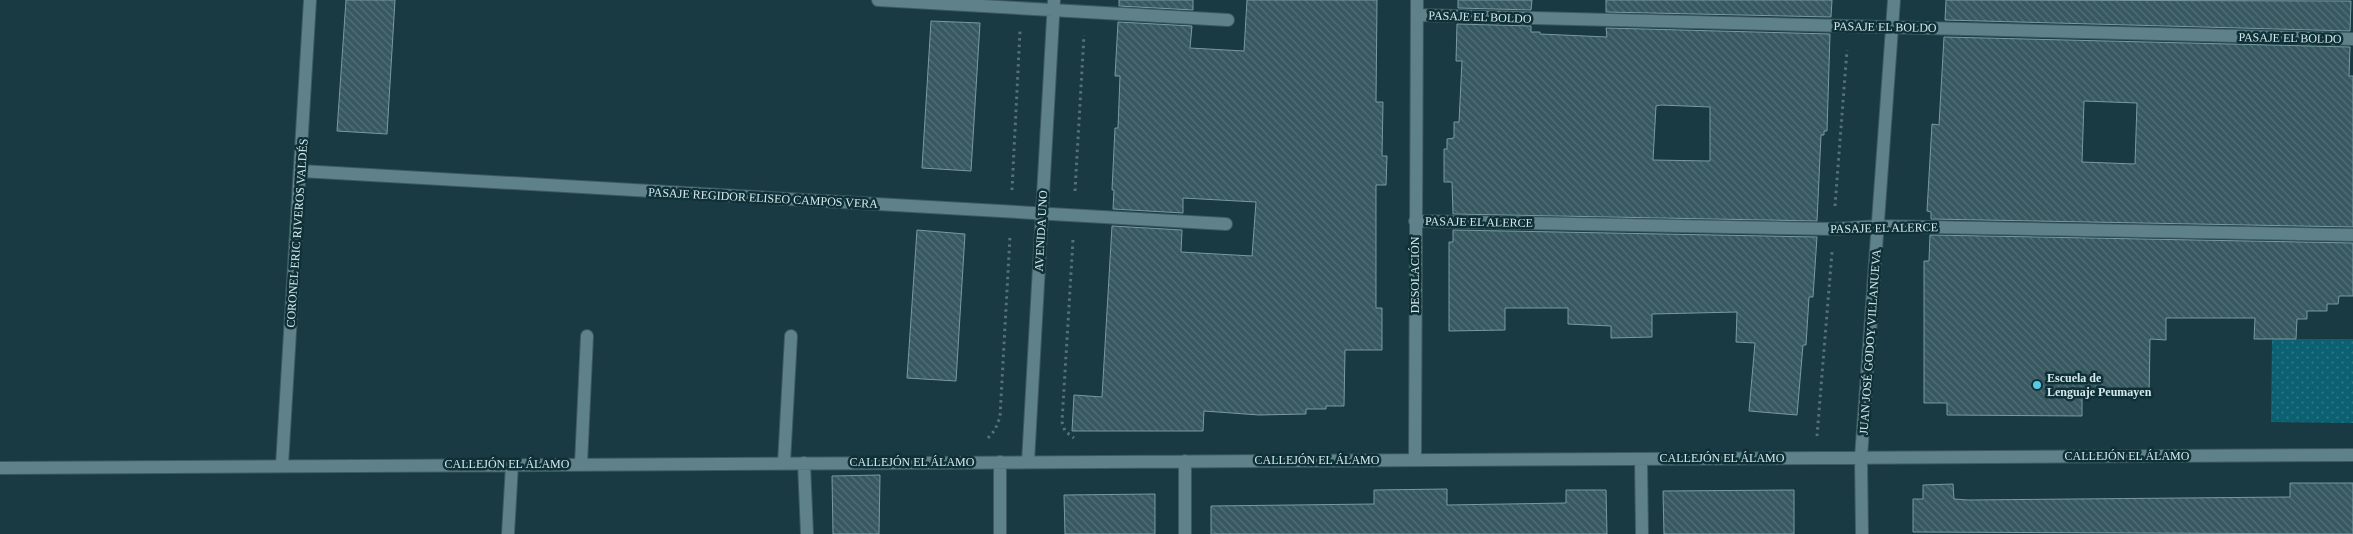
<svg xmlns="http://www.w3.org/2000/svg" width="2353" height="534" font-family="Georgia,serif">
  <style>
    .grass { fill: url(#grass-dots) }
    .building { fill: url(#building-back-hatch); stroke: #779aa2; fill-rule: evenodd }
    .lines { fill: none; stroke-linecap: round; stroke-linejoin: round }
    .street-casing { stroke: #3c595f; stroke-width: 14 }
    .path { stroke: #557179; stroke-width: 3; stroke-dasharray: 2.5 4; stroke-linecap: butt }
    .street { stroke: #5f8189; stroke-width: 12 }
    .poi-dot { fill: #57c9e2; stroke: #0e3037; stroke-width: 2 }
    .labels { text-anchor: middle; stroke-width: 5; stroke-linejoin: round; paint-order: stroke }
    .street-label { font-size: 12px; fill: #d6e8ed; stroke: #0e3037 }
    .poi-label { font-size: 12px; font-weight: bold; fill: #d6e8ed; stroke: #0e3037; text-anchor: start }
  </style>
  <defs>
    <pattern id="grass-dots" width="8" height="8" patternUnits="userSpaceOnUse" patternTransform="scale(1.25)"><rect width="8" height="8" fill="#0b6171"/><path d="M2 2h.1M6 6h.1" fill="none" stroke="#2e7886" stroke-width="1.8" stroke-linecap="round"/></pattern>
    <pattern id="building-back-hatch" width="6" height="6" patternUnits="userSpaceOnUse" patternTransform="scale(1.25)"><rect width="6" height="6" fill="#375860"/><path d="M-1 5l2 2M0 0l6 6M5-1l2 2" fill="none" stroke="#537077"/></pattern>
  </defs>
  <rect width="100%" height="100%" fill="#193a42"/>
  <path class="grass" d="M 2272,339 L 2353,339 L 2353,423 L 2271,422 Z"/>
  <path class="building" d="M 346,0 L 395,0 L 387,134 L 337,131 Z
    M 1119,0 L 1193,0 L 1193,10 L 1119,6 Z
    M 1247,0 L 1377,0 L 1376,102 L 1383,102 L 1382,156 L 1387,156 L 1386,185 L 1376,185 L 1376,308 L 1382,308 L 1382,350 L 1345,350 L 1344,406 L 1326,406 L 1326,409 L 1306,409 L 1306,414 L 1259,415 L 1204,411 L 1203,431 L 1072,431 L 1074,395 L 1102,397 L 1112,226 L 1182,230 L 1181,252 L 1252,256 L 1256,202 L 1183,198 L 1183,213 L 1113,209 L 1114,190 L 1112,190 L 1115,128 L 1118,128 L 1120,76 L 1115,76 L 1118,22 L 1192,26 L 1190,48 L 1244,51 Z
    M 1458,0 L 1532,0 L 1531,10 L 1458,8 Z
    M 1606,0 L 1832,0 L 1831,17 L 1606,12 Z
    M 1946,0 L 2351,1 L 2350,31 L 1945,20 Z
    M 931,21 L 980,23 L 971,171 L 922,168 Z
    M 1457,24 L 1531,26 L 1531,32 L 1540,32 L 1540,34 L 1607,37 L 1606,28 L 1830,34 L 1827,131 L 1824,131 L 1824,135 L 1821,135 L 1817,221 L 1453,214 L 1452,182 L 1444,182 L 1444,149 L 1447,149 L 1447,139 L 1454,138 L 1454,122 L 1459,122 L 1462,61 L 1456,61 ZM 1661,105 L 1710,107 L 1710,161 L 1653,160 L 1656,106 Z
    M 1944,37 L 2350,47 L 2349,76 L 2353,76 L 2353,227 L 1931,219 L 1931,212 L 1927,211 L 1932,124 L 1939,125 ZM 2084,101 L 2137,103 L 2135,164 L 2082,162 Z
    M 917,230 L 965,234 L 956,381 L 907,378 Z
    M 1453,230 L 1817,237 L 1813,297 L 1809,297 L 1806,345 L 1803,345 L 1797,415 L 1749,411 L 1755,343 L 1736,342 L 1737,312 L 1652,314 L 1652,337 L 1611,338 L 1611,326 L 1568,324 L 1568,308 L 1505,308 L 1505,330 L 1449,331 L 1449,242 L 1453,242 Z
    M 1930,235 L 2353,243 L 2353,296 L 2339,296 L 2338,304 L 2327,304 L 2327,311 L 2307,311 L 2307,319 L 2297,319 L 2296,339 L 2254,339 L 2255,318 L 2166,318 L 2166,340 L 2150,339 L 2149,397 L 2082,396 L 2082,416 L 1947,415 L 1947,403 L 1924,403 L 1924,261 L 1929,261 Z
    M 880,475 L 879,534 L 833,534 L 832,476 Z
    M 2290,483 L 2353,483 L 2353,534 L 1913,532 L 1913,499 L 1923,499 L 1923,485 L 1953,484 L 1954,499 L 1968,500 L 2290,497 Z
    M 1447,489 L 1447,505 L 1566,503 L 1566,490 L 1606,490 L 1607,534 L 1211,534 L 1211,506 L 1374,504 L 1374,490 Z
    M 1794,490 L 1794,534 L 1664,534 L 1663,491 Z
    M 1155,494 L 1155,534 L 1065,534 L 1064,495 Z"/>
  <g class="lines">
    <g class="street-casing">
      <path id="street" d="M 878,0 L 1228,20
        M 1417,15 L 2353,39
        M 301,171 L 1226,224
        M 1415,221 L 1834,229 L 1878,226 L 2353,235
        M 1641,459 L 1642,534
        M 1415,460 L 1417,0
        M 1185,461 L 1185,534
        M 1000,462 L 1000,534
        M 1028,462 L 1054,0
        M 784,463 L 791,336
        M 804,463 L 807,534
        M 581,464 L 587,336
        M 282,465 L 310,0
        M 0,468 L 2353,455
        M 508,534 L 512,465
        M 1862,534 L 1861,457 L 1894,0"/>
    </g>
    <path class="path" d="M 1012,190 L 1020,31
      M 1075,191 L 1084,35
      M 1835,206 L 1847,50
      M 1073,240 L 1062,422 L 1065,431 L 1074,438
      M 1817,436 L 1832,252
      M 988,438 L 995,430 L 1000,417 L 1010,236"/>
    <use href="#street" class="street"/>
  </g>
  <circle class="poi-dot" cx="2037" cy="385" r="5"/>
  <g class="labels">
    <g class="street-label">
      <text transform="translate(1480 17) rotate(2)" y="4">PASAJE EL BOLDO</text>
      <text transform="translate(1885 27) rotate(1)" y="4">PASAJE EL BOLDO</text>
      <text transform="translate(2290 38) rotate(1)" y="4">PASAJE EL BOLDO</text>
      <text transform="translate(763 198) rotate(3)" y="4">PASAJE REGIDOR ELISEO CAMPOS VERA</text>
      <text transform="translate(1479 222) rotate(1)" y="4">PASAJE EL ALERCE</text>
      <text transform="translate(1884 228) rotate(-1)" y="4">PASAJE EL ALERCE</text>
      <text transform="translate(1041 231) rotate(-87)" y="4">AVENIDA UNO</text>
      <text transform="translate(297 233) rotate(-86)" y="4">CORONEL ERIC RIVEROS VALDÉS</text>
      <text transform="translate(1415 275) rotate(-90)" y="4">DESOLACIÓN</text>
      <text transform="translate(1870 342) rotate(-86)" y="4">JUAN JOSÉ GODOY VILLANUEVA</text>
      <text x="2127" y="460">CALLEJÓN EL ÁLAMO</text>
      <text x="1722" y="462">CALLEJÓN EL ÁLAMO</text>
      <text x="1317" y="464">CALLEJÓN EL ÁLAMO</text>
      <text x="912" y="466">CALLEJÓN EL ÁLAMO</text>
      <text x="507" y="468">CALLEJÓN EL ÁLAMO</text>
    </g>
    <g class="poi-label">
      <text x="2047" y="382">Escuela de<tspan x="2047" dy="14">Lenguaje Peumayen</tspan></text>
    </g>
  </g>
</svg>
